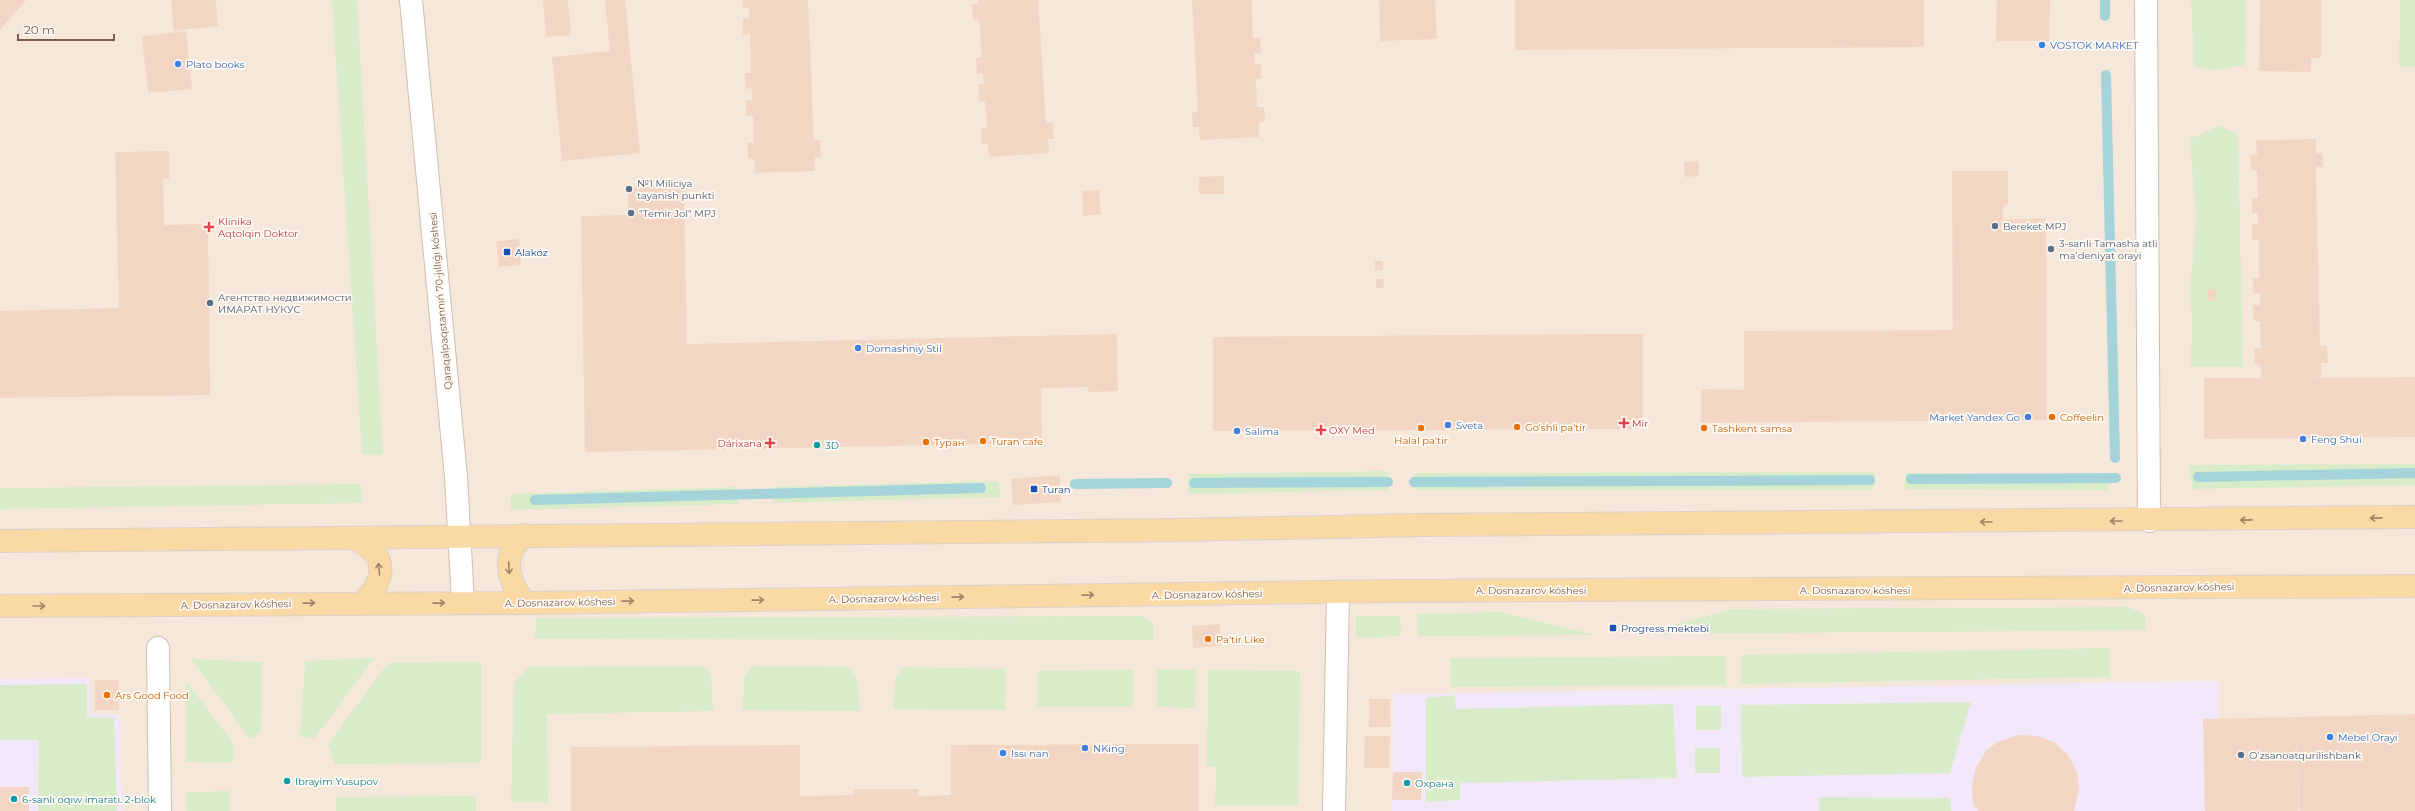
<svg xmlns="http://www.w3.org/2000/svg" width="2415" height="811" font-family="Montserrat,sans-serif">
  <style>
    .residential { fill: #f5e8da }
    .education { fill: #f3e8fa }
    .green { fill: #d8ecc9 }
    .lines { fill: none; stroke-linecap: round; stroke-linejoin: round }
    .stream { stroke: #a5d3da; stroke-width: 10 }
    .building { fill: #f3d5c3 }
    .minor-casing { stroke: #d1beb0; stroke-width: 24 }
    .major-casing { stroke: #dad1cd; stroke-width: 24 }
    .minor { stroke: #fff; stroke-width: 22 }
    .major { stroke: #fbd9a5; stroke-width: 22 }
    .oneway { stroke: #a18267 }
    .shop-dot { fill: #3f7fe0; stroke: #fffaf3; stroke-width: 1.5 }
    .service-dot { fill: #5c6f8a; stroke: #fffaf3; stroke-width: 1.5 }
    .health-dot { fill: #e0444e; stroke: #fffaf3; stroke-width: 1.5 }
    .transit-dot { fill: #1a4fb4; stroke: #fffaf3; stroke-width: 1.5 }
    .food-dot { fill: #e8710a; stroke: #fffaf3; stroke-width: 1.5 }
    .culture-dot { fill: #0f9aa8; stroke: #fffaf3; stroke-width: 1.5 }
    .labels { text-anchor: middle; stroke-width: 3.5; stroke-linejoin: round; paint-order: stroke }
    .shop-label { font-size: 10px; fill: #366cbe; stroke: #fffaf3; text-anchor: start }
    .service-label { font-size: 10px; fill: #4e5e75; stroke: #fffaf3; text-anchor: start }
    .health-label { font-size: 10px; fill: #be3a42; stroke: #fffaf3; text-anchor: start }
    .transit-label { font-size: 10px; fill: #164399; stroke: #fffaf3; text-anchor: start }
    .street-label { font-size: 10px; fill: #7a5c4d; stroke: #fffaf3 }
    .food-label { font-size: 10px; fill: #c56008; stroke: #fffaf3; text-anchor: start }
    .culture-label { font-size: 10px; fill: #0d838f; stroke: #fffaf3; text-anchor: start }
  </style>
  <rect width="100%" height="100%" fill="#fdf6ec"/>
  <path class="residential" d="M 0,0 L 2415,0 L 2415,811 L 0,811 Z"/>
  <path class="education" d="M 90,678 L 90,714 L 120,715 L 122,811 L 0,811 L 0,679 Z
    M 2219,681 L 2218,719 L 2203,719 L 2205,811 L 1392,811 L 1393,694 Z"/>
  <path class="green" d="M 332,0 L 357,0 L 383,455 L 362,454 Z
    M 2191,0 L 2246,0 L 2245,65 L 2214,70 L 2194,67 Z
    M 2400,0 L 2415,0 L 2415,67 L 2399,67 Z
    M 2218,126 L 2238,134 L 2243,367 L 2191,367 L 2192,315 L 2190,292 L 2196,218 L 2190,139 Z
    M 2415,464 L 2415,485 L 2193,489 L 2188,465 Z
    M 1388,471 L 1388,490 L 1188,494 L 1188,474 Z
    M 1875,472 L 1874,490 L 1414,490 L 1414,473 Z
    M 1905,473 L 2109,474 L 2108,490 L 1905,489 Z
    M 999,481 L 1000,497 L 773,503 L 773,487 Z
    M 361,484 L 362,503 L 0,509 L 0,488 Z
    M 737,487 L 738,504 L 511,510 L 511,494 Z
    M 2130,607 L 2145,616 L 2145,630 L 1639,634 L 1732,609 Z
    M 1500,612 L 1595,635 L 1418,636 L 1417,614 Z
    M 1142,616 L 1153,624 L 1153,640 L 535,639 L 536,618 Z
    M 1356,616 L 1400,616 L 1401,636 L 1356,638 Z
    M 2110,648 L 2110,677 L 1741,684 L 1741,655 Z
    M 1726,656 L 1726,685 L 1451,687 L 1451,658 Z
    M 374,658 L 315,738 L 300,737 L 305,661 Z
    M 191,659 L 262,662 L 261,732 L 250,739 Z
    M 481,662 L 481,763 L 335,764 L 328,744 L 388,663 Z
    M 702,666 L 711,675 L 713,711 L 547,714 L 548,802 L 511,802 L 514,683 L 529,667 Z
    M 752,666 L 848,667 L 857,677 L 860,711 L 743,710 L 744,677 Z
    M 904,667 L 1006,669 L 1005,710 L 893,709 L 896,677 Z
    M 1157,669 L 1196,670 L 1195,708 L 1157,707 Z
    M 1133,670 L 1133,707 L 1037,707 L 1038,671 Z
    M 1208,670 L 1300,671 L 1298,805 L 1215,805 L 1216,767 L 1207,767 Z
    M 186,681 L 234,744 L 233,763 L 186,762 Z
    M 87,684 L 87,717 L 114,718 L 117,811 L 38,811 L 39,740 L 0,740 L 0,685 Z
    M 1455,695 L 1456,709 L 1673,704 L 1677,778 L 1460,783 L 1460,800 L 1426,802 L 1426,698 Z
    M 1971,702 L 1950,773 L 1742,777 L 1741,705 Z
    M 1696,706 L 1721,706 L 1721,730 L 1696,730 Z
    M 1695,748 L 1720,748 L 1720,773 L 1695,773 Z
    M 230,791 L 230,811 L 187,811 L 186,792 Z
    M 476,796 L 476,811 L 336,811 L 336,797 Z
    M 1819,797 L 1950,798 L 1951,811 L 1819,811 Z"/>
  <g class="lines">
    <path class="stream" d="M 2105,16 L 2105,0
      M 2106,75 L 2115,458
      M 2198,477 L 2415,473
      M 1911,479 L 2116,478
      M 1414,482 L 1870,480
      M 1194,483 L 1388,482
      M 1075,484 L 1167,483
      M 535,500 L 981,488"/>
  </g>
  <path class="building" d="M 0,0 L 26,0 L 0,30 Z
    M 171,0 L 216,0 L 218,26 L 174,31 Z
    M 543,0 L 568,0 L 571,35 L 546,37 Z
    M 605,0 L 625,0 L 640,153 L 562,161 L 552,57 L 610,51 Z
    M 742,0 L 808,0 L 814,140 L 820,140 L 821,157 L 815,157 L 815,171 L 755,173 L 754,159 L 748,159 L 747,143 L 754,143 L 753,116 L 746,116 L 746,100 L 752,100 L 752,89 L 746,88 L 745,73 L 751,73 L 750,34 L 743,35 L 743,19 L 749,19 L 749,8 L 743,8 Z
    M 978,0 L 1038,0 L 1046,123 L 1053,123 L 1054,139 L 1048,139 L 1049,153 L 989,157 L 988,144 L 982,144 L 981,128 L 987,127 L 985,101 L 979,101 L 978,85 L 984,84 L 983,73 L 977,74 L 976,58 L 982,57 L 979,19 L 973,20 L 972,4 L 978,4 Z
    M 1192,0 L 1252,0 L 1253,38 L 1260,37 L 1261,53 L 1254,53 L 1255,64 L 1261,64 L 1262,78 L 1256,79 L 1257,107 L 1264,107 L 1265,122 L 1259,122 L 1259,137 L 1200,140 L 1199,127 L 1193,127 L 1192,113 L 1198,112 Z
    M 1379,0 L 1435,0 L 1437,39 L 1380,41 Z
    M 1515,0 L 1924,0 L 1924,47 L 1515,50 Z
    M 1997,0 L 2050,0 L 2049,41 L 1996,41 Z
    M 2260,0 L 2321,0 L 2321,58 L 2311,58 L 2311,72 L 2259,71 Z
    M 186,31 L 192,89 L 148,93 L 142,36 Z
    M 2316,139 L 2316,153 L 2322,153 L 2323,167 L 2316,167 L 2320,346 L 2327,346 L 2328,363 L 2321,363 L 2321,377 L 2308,378 L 2415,377 L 2415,437 L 2204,439 L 2204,378 L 2261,378 L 2261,365 L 2255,364 L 2254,348 L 2261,348 L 2260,321 L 2254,321 L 2253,305 L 2260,305 L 2260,293 L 2253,293 L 2253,278 L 2259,278 L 2259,240 L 2252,240 L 2252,224 L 2258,224 L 2258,213 L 2252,213 L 2252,198 L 2258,198 L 2257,170 L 2251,170 L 2250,155 L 2257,155 L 2256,140 Z
    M 169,151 L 169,179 L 163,179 L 164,225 L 208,224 L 210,395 L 0,398 L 0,311 L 119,308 L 115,152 Z
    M 1698,161 L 1699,176 L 1685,177 L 1684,162 Z
    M 1952,171 L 2008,171 L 2008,204 L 2003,205 L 2003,220 L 2046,218 L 2047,420 L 1701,423 L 1701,389 L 1744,390 L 1744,331 L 1953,330 Z
    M 1224,176 L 1224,194 L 1199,194 L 1199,177 Z
    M 684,186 L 687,344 L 1117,334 L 1118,391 L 1088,392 L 1088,387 L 1041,388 L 1042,443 L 585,452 L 581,216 L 628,215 L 628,187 Z
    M 1099,190 L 1101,214 L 1083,216 L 1082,191 Z
    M 519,239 L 521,265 L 499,267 L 496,241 Z
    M 1375,261 L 1383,261 L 1383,270 L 1375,271 Z
    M 1376,279 L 1384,279 L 1383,288 L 1376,288 Z
    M 2207,289 L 2216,289 L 2217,300 L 2208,301 Z
    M 1592,334 L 1643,334 L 1643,429 L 1213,431 L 1213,337 Z
    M 1060,475 L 1061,502 L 1013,505 L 1011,479 Z
    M 1220,624 L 1221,646 L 1193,648 L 1192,626 Z
    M 95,680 L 119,680 L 119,710 L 95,710 Z
    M 1369,699 L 1390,699 L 1390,727 L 1369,727 Z
    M 2415,714 L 2415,811 L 2299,811 L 2297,717 Z
    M 2297,717 L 2298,811 L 2205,811 L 2203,719 Z
    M 2019,735 L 2038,736 L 2055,743 L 2068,755 L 2077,772 L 2079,790 L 2074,811 L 1978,811 L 1973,802 L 1972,785 L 1976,767 L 1986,751 L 1997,742 Z
    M 1365,736 L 1390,736 L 1389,768 L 1364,768 Z
    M 1199,744 L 1199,811 L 571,811 L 571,747 L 800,745 L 800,796 L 853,795 L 853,789 L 918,789 L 918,796 L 951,795 L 951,745 Z
    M 1393,772 L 1422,772 L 1421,800 L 1392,800 Z
    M 0,787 L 29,787 L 29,811 L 0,811 Z"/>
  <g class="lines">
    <g class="minor-casing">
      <path id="minor" d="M 411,0 L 456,477 L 463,602
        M 2146,0 L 2149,521
        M 158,648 L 160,811
        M 1334,811 L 1338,592"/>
    </g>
    <g class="major-casing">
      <path id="major" d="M 354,538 C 359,542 368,545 372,550 C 389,568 377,589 363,602
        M 0,541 L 1180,530 L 1424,525 L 2415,517
        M 524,603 C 507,578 501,557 524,535
        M 0,606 L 524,603 L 1393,591 L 2415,586"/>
    </g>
    <use href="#minor" class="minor"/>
    <use href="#major" class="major"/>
  </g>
  <defs><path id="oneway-shaft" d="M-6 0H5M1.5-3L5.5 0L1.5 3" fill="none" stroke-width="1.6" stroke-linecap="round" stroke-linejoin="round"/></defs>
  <g class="oneway">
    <use href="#oneway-shaft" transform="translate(2376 518) rotate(179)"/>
    <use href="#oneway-shaft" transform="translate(2246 520) rotate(179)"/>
    <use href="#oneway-shaft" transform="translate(2116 521) rotate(180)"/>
    <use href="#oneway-shaft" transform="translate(1986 522) rotate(180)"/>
    <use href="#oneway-shaft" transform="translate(509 568) rotate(86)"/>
    <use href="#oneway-shaft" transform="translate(379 569) rotate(-96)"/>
    <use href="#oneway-shaft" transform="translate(1088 595) rotate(-1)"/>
    <use href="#oneway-shaft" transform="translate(958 597) rotate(-1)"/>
    <use href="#oneway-shaft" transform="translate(758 600) rotate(-1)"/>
    <use href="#oneway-shaft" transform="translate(628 601) rotate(-1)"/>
    <use href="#oneway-shaft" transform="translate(309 603) rotate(-1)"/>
    <use href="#oneway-shaft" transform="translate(439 603) rotate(-1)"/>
    <use href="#oneway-shaft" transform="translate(39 606)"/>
  </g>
  <g class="shop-dot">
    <circle cx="2042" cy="45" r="4"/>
    <circle cx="178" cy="64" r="4"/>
    <circle cx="858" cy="348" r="4"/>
    <circle cx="2028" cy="417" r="4"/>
    <circle cx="1448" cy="425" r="4"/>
    <circle cx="1237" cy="431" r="4"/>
    <circle cx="2303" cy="439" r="4"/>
    <circle cx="2330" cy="737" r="4"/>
    <circle cx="1085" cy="748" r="4"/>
    <circle cx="1003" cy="753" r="4"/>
  </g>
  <g class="service-dot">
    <circle cx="629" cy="189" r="4"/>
    <circle cx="631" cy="213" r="4"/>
    <circle cx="1995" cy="226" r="4"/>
    <circle cx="2051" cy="249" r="4"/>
    <circle cx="210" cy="303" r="4"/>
    <circle cx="2241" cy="755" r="4"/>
  </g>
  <g class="health-dot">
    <path d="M207 221h4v4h4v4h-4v4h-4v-4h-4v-4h4z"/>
    <path d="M1622 417h4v4h4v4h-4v4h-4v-4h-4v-4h4z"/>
    <path d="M1319 424h4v4h4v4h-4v4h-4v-4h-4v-4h4z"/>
    <path d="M768 437h4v4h4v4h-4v4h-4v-4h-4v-4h4z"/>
  </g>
  <g class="transit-dot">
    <rect x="503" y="248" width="8" height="8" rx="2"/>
    <rect x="1030" y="485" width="8" height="8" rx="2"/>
    <rect x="1609" y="624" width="8" height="8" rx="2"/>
  </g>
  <g class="food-dot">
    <circle cx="2052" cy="417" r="4"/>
    <circle cx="1517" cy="427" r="4"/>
    <circle cx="1421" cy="428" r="4"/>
    <circle cx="1704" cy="428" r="4"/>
    <circle cx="983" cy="441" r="4"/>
    <circle cx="926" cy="442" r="4"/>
    <circle cx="1208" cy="639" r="4"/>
    <circle cx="107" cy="695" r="4"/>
  </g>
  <g class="culture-dot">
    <circle cx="817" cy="445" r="4"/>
    <circle cx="287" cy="781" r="4"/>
    <circle cx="1407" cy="783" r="4"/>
    <circle cx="14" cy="799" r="4"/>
  </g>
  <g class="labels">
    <g class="shop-label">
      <text x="2050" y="49">VOSTOK MARKET</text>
      <text x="186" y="68">Plato books</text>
      <text x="866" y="352">Domashniy Stil</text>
      <text x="2020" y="421" text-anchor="end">Market Yandex Go</text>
      <text x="1456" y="429">Sveta</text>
      <text x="1245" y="435">Salima</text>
      <text x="2311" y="443">Feng Shui</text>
      <text x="2338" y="741">Mebel Orayi</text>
      <text x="1093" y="752">NKing</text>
      <text x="1011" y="757">Issı nan</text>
    </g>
    <g class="service-label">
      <text x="637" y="187">№1 Miliciya<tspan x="637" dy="12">tayanish punkti</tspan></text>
      <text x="639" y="217">"Temir Jol" MPJ</text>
      <text x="2003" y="230">Bereket MPJ</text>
      <text x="2059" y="247">3-sanli Tamasha atli<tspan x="2059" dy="12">maʻdeniyat orayi</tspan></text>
      <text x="218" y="301">Агентство недвижимости<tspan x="218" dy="12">ИМАРАТ НУКУС</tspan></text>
      <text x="2249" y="759">Oʻzsanoatqurilishbank</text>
    </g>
    <g class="health-label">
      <text x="218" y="225">Klinika<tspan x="218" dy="12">Aqtolqin Doktor</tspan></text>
      <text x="1632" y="427">Mir</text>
      <text x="1329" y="434">OXY Med</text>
      <text x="762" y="447" text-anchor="end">Dárixana</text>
    </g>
    <g class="transit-label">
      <text x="515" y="256">Alakóz</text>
      <text x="1042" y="493">Turan</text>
      <text x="1621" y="632">Progress mektebi</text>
    </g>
    <g class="street-label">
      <text transform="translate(440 301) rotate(-95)" y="4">Qaraqalpaqstannıń 70-jıllıǵı kóshesi</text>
      <text transform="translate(2179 587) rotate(-1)" y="4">A. Dosnazarov kóshesi</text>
      <text x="1531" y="594">A. Dosnazarov kóshesi</text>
      <text x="1855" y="594">A. Dosnazarov kóshesi</text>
      <text transform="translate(1207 594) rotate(-1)" y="4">A. Dosnazarov kóshesi</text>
      <text transform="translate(884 598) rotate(-1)" y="4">A. Dosnazarov kóshesi</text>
      <text transform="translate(560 602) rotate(-1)" y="4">A. Dosnazarov kóshesi</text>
      <text transform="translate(236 604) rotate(-1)" y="4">A. Dosnazarov kóshesi</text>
    </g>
    <g class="food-label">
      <text x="2060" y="421">Coffeelin</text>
      <text x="1525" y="431">Go'shli pa'tir</text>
      <text x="1712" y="432">Tashkent samsa</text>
      <text x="1421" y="444" text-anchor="middle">Halal pa'tir</text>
      <text x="991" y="445">Turan cafe</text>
      <text x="934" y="446">Туран</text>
      <text x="1216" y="643">Pa'tir Like</text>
      <text x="115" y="699">Ars Good Food</text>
    </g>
    <g class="culture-label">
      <text x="825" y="449">3D</text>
      <text x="295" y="785">Ibrayim Yusupov</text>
      <text x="1415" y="787">Охрана</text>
      <text x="22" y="803">6-sanlı oqıw imaratı. 2-blok</text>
    </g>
  </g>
  <path d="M18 34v6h96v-6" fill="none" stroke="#7a5c4d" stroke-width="2"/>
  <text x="24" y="34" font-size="12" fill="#7a5c4d" stroke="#fffaf3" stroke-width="3" paint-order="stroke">20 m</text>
</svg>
